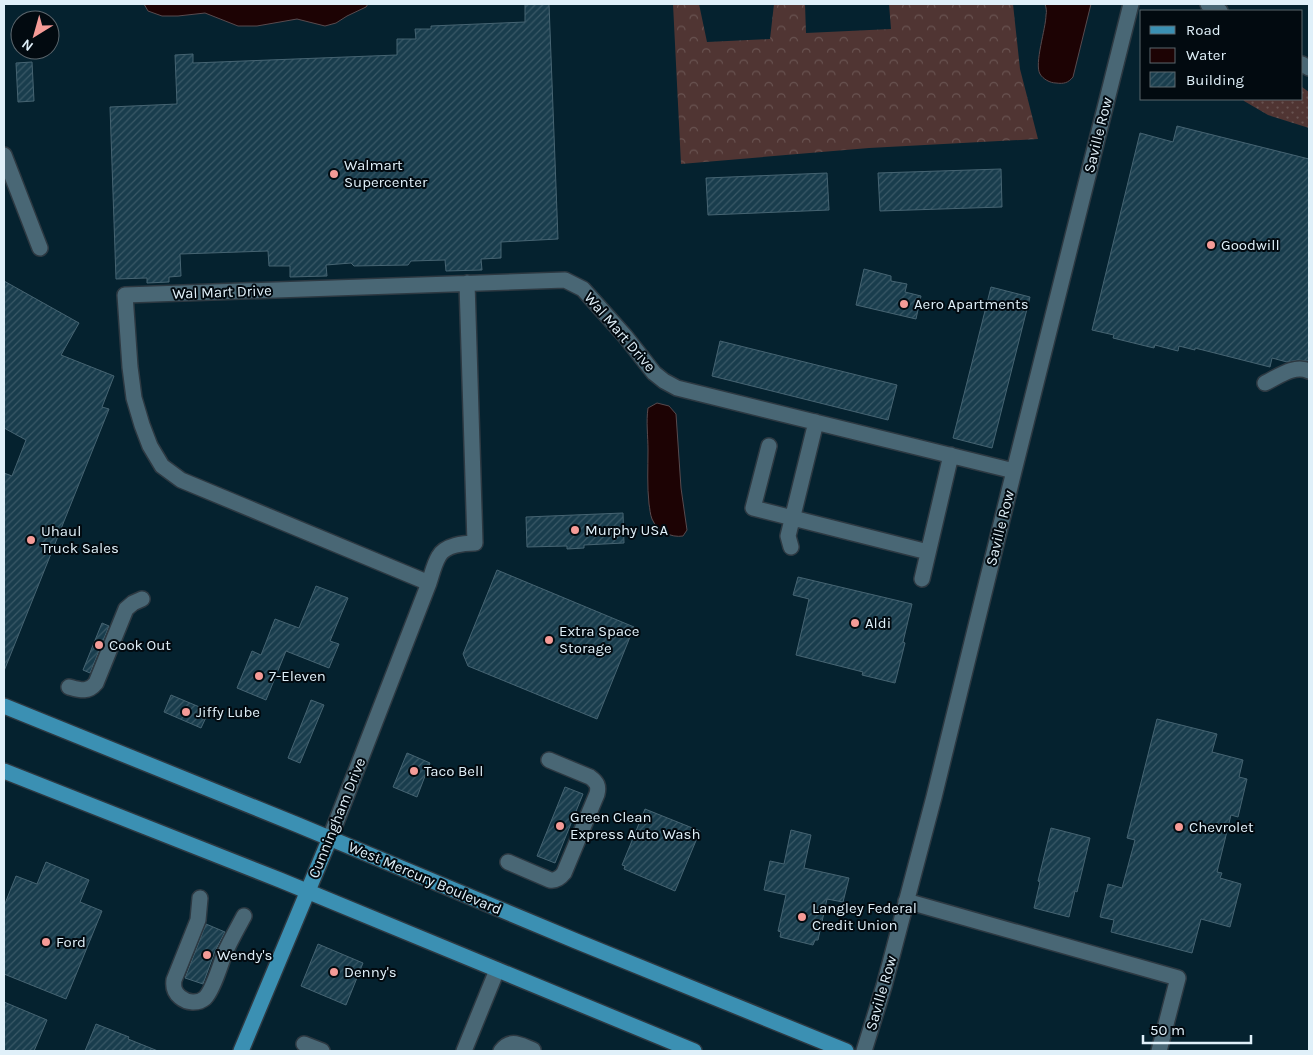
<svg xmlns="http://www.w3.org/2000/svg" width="1313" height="1055" font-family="Karla,sans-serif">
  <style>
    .grass { fill: url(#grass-dots) }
    .forest { fill: url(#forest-crowns) }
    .water { fill: #1d0304; stroke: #584a4e }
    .building { fill: url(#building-hatch); stroke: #466472 }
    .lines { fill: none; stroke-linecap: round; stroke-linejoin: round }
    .minor-casing { stroke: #2d3942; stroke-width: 18 }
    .major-casing { stroke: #2d3942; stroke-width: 18 }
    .minor { stroke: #496775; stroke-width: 15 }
    .major { stroke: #3b90b3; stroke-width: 15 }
    .poi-dot { fill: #f59b97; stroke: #020a10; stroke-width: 2 }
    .labels { text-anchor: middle; stroke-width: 4; stroke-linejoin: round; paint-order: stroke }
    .street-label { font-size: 15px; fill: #e0f0f9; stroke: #020a10 }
    .poi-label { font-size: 15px; fill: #e0f0f9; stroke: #020a10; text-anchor: start }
  </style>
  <defs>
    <pattern id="grass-dots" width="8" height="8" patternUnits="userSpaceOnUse" patternTransform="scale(1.25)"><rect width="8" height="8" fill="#503533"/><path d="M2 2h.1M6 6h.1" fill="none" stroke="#695351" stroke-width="1.8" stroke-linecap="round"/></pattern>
    <pattern id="forest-crowns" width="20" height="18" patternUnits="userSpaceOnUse" patternTransform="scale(1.25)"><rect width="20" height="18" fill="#503533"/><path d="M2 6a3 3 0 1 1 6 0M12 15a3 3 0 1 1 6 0" fill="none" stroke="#695351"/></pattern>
    <pattern id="building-hatch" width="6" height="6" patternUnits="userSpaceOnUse" patternTransform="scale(1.25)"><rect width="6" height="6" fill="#193d4d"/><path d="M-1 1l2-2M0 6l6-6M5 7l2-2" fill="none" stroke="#3a5967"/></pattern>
  </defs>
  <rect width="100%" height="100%" fill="#05222f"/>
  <path class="grass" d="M 1302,87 L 1309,92 L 1309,128 L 1268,115 L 1244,101 L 1243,99 L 1302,99 Z"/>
  <path class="forest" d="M 673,4 L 699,4 L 707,42 L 770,39 L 774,4 L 805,4 L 806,33 L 891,29 L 889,4 L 1013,4 L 1020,69 L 1038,139 L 869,148 L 681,164 Z"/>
  <path class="water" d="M 144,4 L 368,4 L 366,7 L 347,16 L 336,23 L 325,26 L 297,19 L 257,26 L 238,26 L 205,13 L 178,16 L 162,16 L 148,11 Z
    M 1045,4 L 1091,4 L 1073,77 C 1068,83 1064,84 1056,83 C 1050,83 1043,79 1040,74 C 1034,64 1046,28 1046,15 C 1047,12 1046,7 1045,4 Z
    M 657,403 L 669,406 L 676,414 L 681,488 L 687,530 L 683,536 C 671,538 657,531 652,519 C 650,514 650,509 649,504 C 647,486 648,468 648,450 C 648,436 646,422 648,408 Z"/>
  <path class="building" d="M 525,4 L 549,4 L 558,239 L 501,242 L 501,258 L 481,259 L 482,270 L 446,271 L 445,260 L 411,261 L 408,265 L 354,266 L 351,263 L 326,265 L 327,276 L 290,277 L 290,266 L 269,266 L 268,251 L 180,254 L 181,276 L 169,277 L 169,282 L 147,283 L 147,278 L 116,279 L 110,107 L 177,104 L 175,55 L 193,54 L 193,63 L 397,55 L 397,39 L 416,39 L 415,29 L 431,29 L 431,26 L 525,22 Z
    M 32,62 L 34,101 L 18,102 L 16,63 Z
    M 1177,126 L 1309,159 L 1309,361 L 1298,360 L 1287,362 L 1272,358 L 1270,367 L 1195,348 L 1195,350 L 1179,346 L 1178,351 L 1155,345 L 1154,348 L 1113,338 L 1114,335 L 1092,330 L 1140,133 L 1173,142 Z
    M 1001,169 L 1002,207 L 880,211 L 878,173 Z
    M 827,173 L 829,210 L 708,215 L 706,178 Z
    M 864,269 L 891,276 L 891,281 L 907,284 L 905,292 L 921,296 L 916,319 L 856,305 Z
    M 4,281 L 79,323 L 61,355 L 114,376 L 102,407 L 109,409 L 4,671 L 4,473 L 12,476 L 26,440 L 4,428 Z
    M 991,287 L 1030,297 L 992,448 L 953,438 Z
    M 720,341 L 897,385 L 888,420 L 712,376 Z
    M 623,513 L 624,543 L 584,545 L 584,548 L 567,549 L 567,546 L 527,547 L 526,517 Z
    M 497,570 L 634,627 L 597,719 L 468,666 L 463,654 Z
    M 798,577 L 912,604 L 903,642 L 905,643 L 895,683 L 862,675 L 863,672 L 796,655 L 809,599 L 793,595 Z
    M 316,586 L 348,598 L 330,641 L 339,644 L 329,668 L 286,651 L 266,700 L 237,688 L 252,651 L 261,655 L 275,619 L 299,628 Z
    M 102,623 L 109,626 L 90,673 L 83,670 Z
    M 171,695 L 209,711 L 201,728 L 164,712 Z
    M 311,700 L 324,705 L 300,763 L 288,758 Z
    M 1157,719 L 1217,734 L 1212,752 L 1243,760 L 1239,777 L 1247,779 L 1238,817 L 1231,815 L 1217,872 L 1222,873 L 1220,878 L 1241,884 L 1230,927 L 1201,919 L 1192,953 L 1111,932 L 1114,920 L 1100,917 L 1108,884 L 1122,888 L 1135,840 L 1127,838 Z
    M 407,753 L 430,763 L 417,797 L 393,787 Z
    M 565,787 L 583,794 L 555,863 L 537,856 Z
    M 645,809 L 700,831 L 675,891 L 624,869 L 625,866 L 622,865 Z
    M 1051,828 L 1090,838 L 1077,892 L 1075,891 L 1069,917 L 1034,908 L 1040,882 L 1038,881 Z
    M 791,830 L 811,835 L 804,868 L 849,878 L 843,902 L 827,899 L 818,940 L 815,940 L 813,945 L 780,937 L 781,932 L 778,931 L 786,895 L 764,890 L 770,861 L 784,864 Z
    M 46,862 L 89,880 L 80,902 L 102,911 L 66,999 L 4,974 L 4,906 L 16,876 L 37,884 Z
    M 206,924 L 225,932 L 215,951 L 203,984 L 185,978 Z
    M 318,944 L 363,963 L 346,1005 L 301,986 Z
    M 4,1002 L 47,1020 L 34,1051 L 4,1051 Z
    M 96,1024 L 129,1037 L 128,1039 L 158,1051 L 85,1051 Z"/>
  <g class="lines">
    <g class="minor-casing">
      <path id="minor" d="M 1208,4 L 1220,11
        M 1302,64 L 1309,68
        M 4,155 L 40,248
        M 467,283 L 475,543 C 464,543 445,545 439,556 C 434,564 432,574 429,583 L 181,480 L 162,466 L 150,446 L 142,425 L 134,398 L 130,367 L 125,295 L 392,286 L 565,280 L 583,289 L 625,336 L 654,373 L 664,381 L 677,388 L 1014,471
        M 1265,383 C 1278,377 1294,364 1309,371
        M 769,446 L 753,508 L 928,552
        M 791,547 L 788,536 L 816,422
        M 922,579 L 951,455
        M 69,687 C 80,690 88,693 96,683 L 126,609 L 133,603 L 142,599
        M 330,838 L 429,583
        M 508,862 L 550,880 C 556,881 560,878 564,873 L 597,794 C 599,786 597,782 590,777 L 549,760
        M 200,898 L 198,920 L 174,980 C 173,987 174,992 180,997 C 187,1003 198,1004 205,998 C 213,990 220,966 224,955 C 230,941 237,929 244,916
        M 906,901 L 1178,978 L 1159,1051
        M 304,1044 L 322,1051
        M 464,1051 L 497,970
        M 501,1051 C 511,1038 520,1045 533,1050
        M 864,1051 L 884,986 L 934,797 L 1014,471 L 1131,4"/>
    </g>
    <g class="major-casing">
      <path id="major" d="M 4,706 L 298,825 L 576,941 L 846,1051
        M 4,771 L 280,880 L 694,1051
        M 241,1051 L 330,838"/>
    </g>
    <use href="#minor" class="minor"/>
    <use href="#major" class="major"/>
  </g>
  <g class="poi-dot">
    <circle cx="334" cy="174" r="5"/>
    <circle cx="1211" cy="245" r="5"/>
    <circle cx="904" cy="304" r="5"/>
    <circle cx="575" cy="530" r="5"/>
    <circle cx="31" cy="540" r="5"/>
    <circle cx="855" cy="623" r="5"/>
    <circle cx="549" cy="640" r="5"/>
    <circle cx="99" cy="645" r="5"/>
    <circle cx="259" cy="676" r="5"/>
    <circle cx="186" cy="712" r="5"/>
    <circle cx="414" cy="771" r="5"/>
    <circle cx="560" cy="826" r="5"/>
    <circle cx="1179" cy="827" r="5"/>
    <circle cx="802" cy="917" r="5"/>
    <circle cx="46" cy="942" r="5"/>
    <circle cx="207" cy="955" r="5"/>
    <circle cx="334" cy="972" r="5"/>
  </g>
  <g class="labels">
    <g class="street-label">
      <text transform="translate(1098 135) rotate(-76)" y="5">Saville Row</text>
      <text transform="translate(222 292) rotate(-2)" y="5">Wal Mart Drive</text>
      <text transform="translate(620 332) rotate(49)" y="5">Wal Mart Drive</text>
      <text transform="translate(1000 528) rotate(-76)" y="5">Saville Row</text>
      <text transform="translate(337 818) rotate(-68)" y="5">Cunningham Drive</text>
      <text transform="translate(425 878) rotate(23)" y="5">West Mercury Boulevard</text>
      <text transform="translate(881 993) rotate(-74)" y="5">Saville Row</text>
    </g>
    <g class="poi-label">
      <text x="344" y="170">Walmart<tspan x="344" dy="17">Supercenter</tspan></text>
      <text x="1221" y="250">Goodwill</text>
      <text x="914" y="309">Aero Apartments</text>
      <text x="585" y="535">Murphy USA</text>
      <text x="41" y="536">Uhaul<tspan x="41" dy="17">Truck Sales</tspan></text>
      <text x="865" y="628">Aldi</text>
      <text x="559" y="636">Extra Space<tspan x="559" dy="17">Storage</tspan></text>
      <text x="109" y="650">Cook Out</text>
      <text x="269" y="681">7-Eleven</text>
      <text x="196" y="717">Jiffy Lube</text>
      <text x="424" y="776">Taco Bell</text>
      <text x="570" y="822">Green Clean<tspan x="570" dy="17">Express Auto Wash</tspan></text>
      <text x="1189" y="832">Chevrolet</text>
      <text x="812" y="913">Langley Federal<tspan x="812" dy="17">Credit Union</tspan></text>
      <text x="56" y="947">Ford</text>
      <text x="217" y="960">Wendy's</text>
      <text x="344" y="977">Denny's</text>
    </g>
  </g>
  <rect width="1313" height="1055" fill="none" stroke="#e0f0f9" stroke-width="10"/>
  <rect x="1140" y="10" width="162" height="90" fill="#020a10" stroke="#5b666d"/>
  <rect x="1150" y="26" width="25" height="8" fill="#3b90b3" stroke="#5b666d"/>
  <text x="1186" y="35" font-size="15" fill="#e0f0f9">Road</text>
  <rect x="1150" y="48" width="25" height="15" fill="#1d0304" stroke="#5b666d"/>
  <text x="1186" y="60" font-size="15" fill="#e0f0f9">Water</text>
  <rect x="1150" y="72" width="25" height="15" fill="url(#building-hatch)" stroke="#5b666d"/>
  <text x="1186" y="85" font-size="15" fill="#e0f0f9">Building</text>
  <g transform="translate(35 35) rotate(217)"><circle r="24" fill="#020a10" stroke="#5b666d"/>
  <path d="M0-4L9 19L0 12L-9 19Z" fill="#f59b97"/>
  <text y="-8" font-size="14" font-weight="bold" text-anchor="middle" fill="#e0f0f9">N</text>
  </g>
  <path d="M1143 1035v8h108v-8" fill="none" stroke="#e0f0f9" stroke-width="2.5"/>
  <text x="1150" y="1035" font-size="15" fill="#e0f0f9" stroke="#020a10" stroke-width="4" paint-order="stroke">50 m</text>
</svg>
